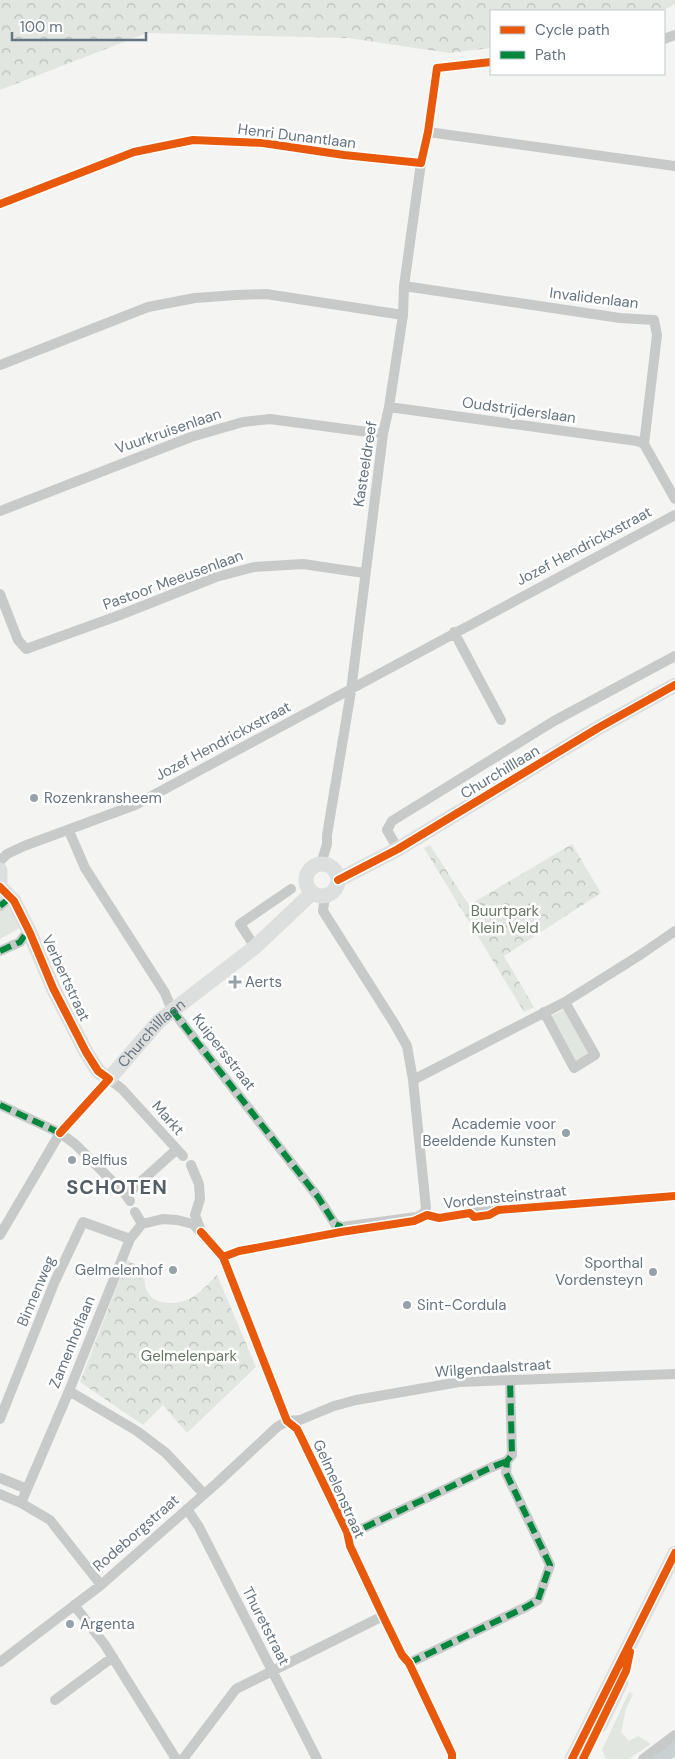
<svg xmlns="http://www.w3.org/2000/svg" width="675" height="1759" font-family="'DM Sans',sans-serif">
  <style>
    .green { fill: #e2e6e0 }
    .forest { fill: url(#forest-crowns) }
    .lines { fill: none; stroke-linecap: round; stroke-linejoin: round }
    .river { stroke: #c9d1d3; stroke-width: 16 }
    .street { stroke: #c8caca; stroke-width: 10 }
    .secondary { stroke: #dddede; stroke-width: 15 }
    .quiet { stroke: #00873e; stroke-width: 6; stroke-dasharray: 12 6; stroke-linecap: butt }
    .cycleway-casing { stroke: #fff; stroke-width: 11 }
    .cycleway { stroke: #e8590c; stroke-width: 8 }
    .poi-dot { fill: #97a1a9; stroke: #fff; stroke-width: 2 }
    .labels { text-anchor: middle; stroke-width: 5; stroke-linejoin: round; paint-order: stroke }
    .street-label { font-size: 15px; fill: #657581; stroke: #fff }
    .poi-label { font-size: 15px; fill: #657581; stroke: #fff; text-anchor: start }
    .park-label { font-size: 15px; fill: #687964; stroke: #fff }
    .district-label { font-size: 20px; font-weight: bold; letter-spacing: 1px; fill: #535e67; stroke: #fff }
  </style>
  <defs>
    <pattern id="forest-crowns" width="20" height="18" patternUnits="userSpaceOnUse" patternTransform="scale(1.25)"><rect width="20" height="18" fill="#e2e6e0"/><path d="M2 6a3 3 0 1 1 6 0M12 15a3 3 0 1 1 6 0" fill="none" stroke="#bbbfbb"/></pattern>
  </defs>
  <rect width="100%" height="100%" fill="#f4f4f2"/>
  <path class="green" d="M 5,900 L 20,928 L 0,939 L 0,901 Z
    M 566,1009 L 590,1054 L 576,1062 L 551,1016 Z
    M 629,1692 L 633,1694 L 626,1709 L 621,1732 L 629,1741 L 638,1736 L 651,1744 L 629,1759 L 606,1759 L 602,1750 Z"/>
  <path class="forest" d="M 0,0 L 675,0 L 675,4 L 662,11 L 491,11 L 491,48 L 449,53 L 348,38 L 147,33 L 0,90 Z
    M 572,844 L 601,893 L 504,956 L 534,1007 L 524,1012 L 424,848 L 430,845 L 469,905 Z
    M 127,1260 L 144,1269 C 144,1274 144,1280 145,1285 C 149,1309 183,1306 197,1294 C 204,1289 211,1281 217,1275 L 256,1367 L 187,1433 L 163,1405 L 143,1425 L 80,1382 Z"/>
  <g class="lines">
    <path class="river" d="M 657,1759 L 675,1747"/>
    <path class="street" d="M 664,39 L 675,35
      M 428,132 L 675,166
      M 0,204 L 134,152 L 193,140 L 263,143 L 344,155 L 421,163
      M 404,286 L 620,318 L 654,320 L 657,335 L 644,444 L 675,499
      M 0,365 L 148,307 L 195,298 L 236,295 L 266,294 L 403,315
      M 389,407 L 637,441 L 644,444
      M 0,511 L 191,437 L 243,422 L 270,419 L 383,434
      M 0,594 L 18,640 L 26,649 L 120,615 L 216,577 L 254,567 L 303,564 L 364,573
      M 454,632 L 501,720
      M 69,831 L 85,868 L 165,993 L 172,1010 L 318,1197 L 335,1224 L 342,1227 L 417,1217 L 424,1213 L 426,1208 L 413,1080 L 407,1046 L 394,1023 L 323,911 L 325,896
      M 398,849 L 387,830 L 392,821 L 554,721 L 675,656
      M 0,861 L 7,854 L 24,846 L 135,805 L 675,515
      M 321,864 L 327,844 L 327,835 L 351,691 L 383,434 L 389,407 L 403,315 L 404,286 L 421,163 L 428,132 L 437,68 L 491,62
      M 0,906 L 11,897
      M 255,947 L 240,924 L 291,889
      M 0,951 L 20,942 L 25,935 L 30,933
      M 544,1012 L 574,1068 L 595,1055 L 565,1002
      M 413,1080 L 565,1002 L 640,955 L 675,931
      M 0,1105 L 60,1133 L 75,1144 L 126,1195 L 130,1201
      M 191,1165 L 199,1184 L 200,1199 L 195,1215 L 201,1231
      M 126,1195 L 176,1150
      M 135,1212 L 142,1224
      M 470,1213 L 472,1209 L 487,1208 L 498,1210
      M 418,1219 L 427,1215 L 439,1218 L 470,1213 L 474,1217 L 489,1215 L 498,1210 L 675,1196
      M 0,1235 L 60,1133 L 109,1079 L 122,1089 L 183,1156
      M 223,1257 L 239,1251 L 350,1230
      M 69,1391 L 137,1431 L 166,1453 L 204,1494
      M 0,1419 L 55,1281 L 83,1222 L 130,1239
      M 0,1478 L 27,1489
      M 0,1494 L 21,1503 L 50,1520 L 101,1585
      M 21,1503 L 69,1391 L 130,1239 L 142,1224 L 163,1219 L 177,1220 L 193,1224 L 223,1257 L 287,1421 L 297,1429 L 301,1437 L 347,1532 L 350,1546 L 383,1616 L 402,1655 L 409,1663 L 452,1754 L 452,1759
      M 187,1509 L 199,1527 L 317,1759
      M 347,1532 L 355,1532 L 492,1467 L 507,1461
      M 74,1605 L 105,1645 L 176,1759
      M 0,1662 L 101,1585 L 217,1483 L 277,1427 L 287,1421 L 300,1420 L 334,1406 L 356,1400 L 459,1382 L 675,1374
      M 409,1663 L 526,1607 L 538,1600 L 550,1565 L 506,1473 L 507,1461 L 512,1455 L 510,1380
      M 55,1700 L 113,1657
      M 183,1759 L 236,1689 L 383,1616
      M 643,1759 L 675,1735"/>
    <g class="secondary">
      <circle cx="322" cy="880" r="16"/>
      <path d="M 0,870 L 0,882"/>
      <path d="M 338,880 L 398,849 L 598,728 L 675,685"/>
      <path id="s1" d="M 0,887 L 14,901 L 30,933 L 53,988 L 86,1052 L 98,1071 L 109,1079 L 159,1021 L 255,947 L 312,893"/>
      <path d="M 600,1725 L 621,1682"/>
      <path d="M 572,1759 L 675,1553"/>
    </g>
    <path class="quiet" d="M 0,906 L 11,897
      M 0,951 L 20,942 L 25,935 L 30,933
      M 172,1010 L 318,1197 L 335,1224 L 342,1227
      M 0,1105 L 60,1133
      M 347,1532 L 355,1532 L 492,1467 L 507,1461
      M 409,1663 L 526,1607 L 538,1600 L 550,1565 L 506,1473 L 507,1461 L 512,1455 L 510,1380"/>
    <g class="cycleway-casing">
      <path id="cycleway" d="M 0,204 L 134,152 L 193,140 L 263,143 L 344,155 L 421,163 L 428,132 L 437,68 L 491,62
        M 338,880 L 398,849 L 598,728 L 675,685
        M 0,887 L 14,901 L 30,933 L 53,988 L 86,1052 L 98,1071 L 109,1079 L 60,1133
        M 201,1232 L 223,1257 L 287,1421 L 297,1429 L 301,1437 L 347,1532 L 350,1546 L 383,1616 L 402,1655 L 409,1663 L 452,1754 L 452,1759
        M 223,1257 L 239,1251 L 341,1232 L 414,1221 L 427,1215 L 439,1218 L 470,1213 L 474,1217 L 489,1215 L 498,1210 L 675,1196
        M 572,1759 L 675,1553
        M 583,1759 L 626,1671 L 630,1652"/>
    </g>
    <use href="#cycleway" class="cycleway"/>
  </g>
  <g class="poi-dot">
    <circle cx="34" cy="798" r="5"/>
    <path d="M232.5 974.5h5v5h5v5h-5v5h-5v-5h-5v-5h5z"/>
    <circle cx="566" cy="1133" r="5"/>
    <circle cx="72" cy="1160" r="5"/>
    <circle cx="173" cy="1270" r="5"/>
    <circle cx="653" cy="1272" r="5"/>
    <circle cx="407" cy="1305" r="5"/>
    <circle cx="70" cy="1624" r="5"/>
  </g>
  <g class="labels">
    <g class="street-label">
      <text transform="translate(297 136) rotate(7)" y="5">Henri Dunantlaan</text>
      <text transform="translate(594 298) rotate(7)" y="5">Invalidenlaan</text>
      <text transform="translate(519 410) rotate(8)" y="5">Oudstrijderslaan</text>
      <text transform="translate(168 431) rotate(-19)" y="5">Vuurkruisenlaan</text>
      <text transform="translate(365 464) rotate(-81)" y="5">Kasteeldreef</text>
      <text transform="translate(584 546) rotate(-28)" y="5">Jozef Hendrickxstraat</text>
      <text transform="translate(173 580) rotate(-20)" y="5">Pastoor Meeusenlaan</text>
      <text transform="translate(223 741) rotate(-28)" y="5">Jozef Hendrickxstraat</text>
      <text transform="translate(500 772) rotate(-31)" y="5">Churchilllaan</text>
      <text transform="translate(66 978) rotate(65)" y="5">Verbertstraat</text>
      <text dy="5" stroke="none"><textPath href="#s1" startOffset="286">Churchilllaan</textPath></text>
      <text transform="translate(224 1052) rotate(52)" y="5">Kuipersstraat</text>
      <text transform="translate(168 1118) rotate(49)" y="5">Markt</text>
      <text transform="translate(505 1197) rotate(-6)" y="5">Vordensteinstraat</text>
      <text transform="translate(36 1291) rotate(-67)" y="5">Binnenweg</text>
      <text transform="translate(72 1342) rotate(-68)" y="5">Zamenhoflaan</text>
      <text transform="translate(493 1368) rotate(-4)" y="5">Wilgendaalstraat</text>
      <text transform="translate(339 1489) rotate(66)" y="5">Gelmelenstraat</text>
      <text transform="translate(136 1533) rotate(-41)" y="5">Rodeborgstraat</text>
      <text transform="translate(266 1626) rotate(63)" y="5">Thuretstraat</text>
    </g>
    <g class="poi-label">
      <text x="44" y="803">Rozenkransheem</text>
      <text x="245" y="987">Aerts</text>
      <text x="556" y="1129" text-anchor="end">Academie voor<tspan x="556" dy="17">Beeldende Kunsten</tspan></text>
      <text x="82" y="1165">Belfius</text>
      <text x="643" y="1268" text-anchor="end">Sporthal<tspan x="643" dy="17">Vordensteyn</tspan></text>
      <text x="163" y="1275" text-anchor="end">Gelmelenhof</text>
      <text x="417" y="1310">Sint-Cordula</text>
      <text x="80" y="1629">Argenta</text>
    </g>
    <g class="park-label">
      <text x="505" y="916">Buurtpark<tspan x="505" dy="17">Klein Veld</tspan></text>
      <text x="189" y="1361">Gelmelenpark</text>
    </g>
    <g class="district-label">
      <text x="117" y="1194">SCHOTEN</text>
    </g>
  </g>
  <rect x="490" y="10" width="175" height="65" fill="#ffffff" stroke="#c1c8cd"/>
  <rect x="500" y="26" width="25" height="8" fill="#e8590c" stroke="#c1c8cd"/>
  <text x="535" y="35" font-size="15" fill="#657581">Cycle path</text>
  <rect x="500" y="51" width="25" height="8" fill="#00873e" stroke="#c1c8cd"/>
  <text x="535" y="60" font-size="15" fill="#657581">Path</text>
  <path d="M12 32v8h134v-8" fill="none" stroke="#657581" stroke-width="2.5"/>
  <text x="20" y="32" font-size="15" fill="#657581" stroke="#ffffff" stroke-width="4" paint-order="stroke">100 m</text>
</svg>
